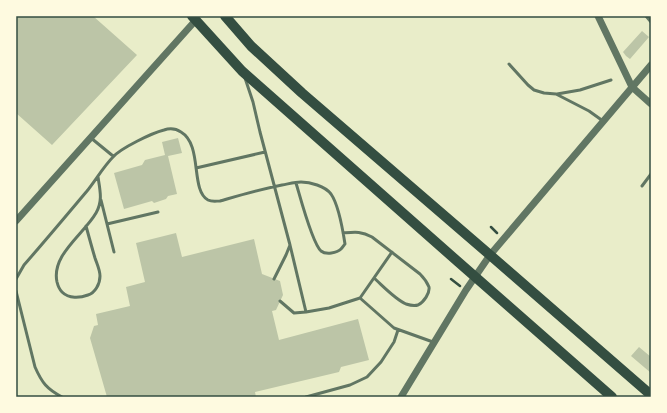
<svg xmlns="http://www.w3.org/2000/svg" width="667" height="413" font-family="'Asap Condensed',sans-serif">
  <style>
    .building { fill: #bcc5a7 }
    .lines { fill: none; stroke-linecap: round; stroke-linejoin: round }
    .path { stroke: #344e41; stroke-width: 2.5 }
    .service { stroke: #617663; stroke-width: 3 }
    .tertiary { stroke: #617663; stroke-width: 7 }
    .primary { stroke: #344e41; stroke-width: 10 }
    .neatline { fill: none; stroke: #344e41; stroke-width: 1.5 }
  </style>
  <rect width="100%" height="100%" fill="#e9edc9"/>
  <path class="building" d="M 16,16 L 93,16 L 137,55 L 52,145 L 16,113 Z
    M 642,31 L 649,37 L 630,59 L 626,56 L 623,52 Z
    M 178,138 L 182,153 L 168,156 L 177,194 L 168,196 L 166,199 L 154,203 L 152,201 L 124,209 L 114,173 L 142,165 L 145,160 L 165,155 L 162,142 Z
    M 176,233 L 182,257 L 254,239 L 262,274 L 280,281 L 283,295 L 276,310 L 272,311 L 279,340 L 358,319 L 369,360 L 341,367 L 339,372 L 255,392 L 256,397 L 107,397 L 90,338 L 94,326 L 98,325 L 96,314 L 130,306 L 126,287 L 145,282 L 136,243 Z
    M 639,347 L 651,357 L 651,373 L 631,356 Z"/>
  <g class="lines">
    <path class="path" d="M 491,227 L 497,233
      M 451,279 L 460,286"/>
    <path class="service" d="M 646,16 L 651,22
      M 509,64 L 528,85 L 534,90 L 544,93 L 556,94 L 589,111 L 603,121
      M 245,78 L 253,102 L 260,132 L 290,245 L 286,255 L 274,279
      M 557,94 L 580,90 L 611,80
      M 91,138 L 113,156
      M 196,168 L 265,152
      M 642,186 L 651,174
      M 101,200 L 114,252
      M 107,224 L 158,212
      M 86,226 C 89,237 92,248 95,258 C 97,264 100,270 100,276 C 100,284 95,293 88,295 C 80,298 69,299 62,292 C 59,289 58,286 57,282 C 51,255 84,234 96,213 C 103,201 100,190 98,177
      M 343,233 C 355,232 361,231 372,237 L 420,274 C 423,277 427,282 429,287 C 430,293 424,302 418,305 C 415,306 409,305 406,304 C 395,299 383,286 374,278
      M 290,245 L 306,312
      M 16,279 L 24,265 C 45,241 66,216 87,191 C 95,181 104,166 113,157 C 121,148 152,133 164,130 C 170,128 175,128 181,132 C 203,145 190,190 208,200 C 212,202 216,201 220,201 C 241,195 261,189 282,185 C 288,184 295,182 301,182 C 310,182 325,186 331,194 C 338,204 343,231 345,244 C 344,245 343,247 341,249 C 337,253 326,255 321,251 C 312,243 300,196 296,183
      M 16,291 L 35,367 C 42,383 47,389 62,397
      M 360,298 L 394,328 L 433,342
      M 280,301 L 294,313 L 306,312 L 329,308 L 360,298 L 392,252
      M 306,397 L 350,385 L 367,377 L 381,362 L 394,342 L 398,330"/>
    <path class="tertiary" d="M 598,16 L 632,87 L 651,104
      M 16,221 L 195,21
      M 401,397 L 466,290 L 490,255 L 651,65"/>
    <path class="primary" d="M 192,16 L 242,71 L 456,260 L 612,397
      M 225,16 L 251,46 L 302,93 L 490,255 L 651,395"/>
  </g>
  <rect width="667" height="413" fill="none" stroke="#fefae0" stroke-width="34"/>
  <rect x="17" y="17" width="633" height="379" class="neatline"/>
</svg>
